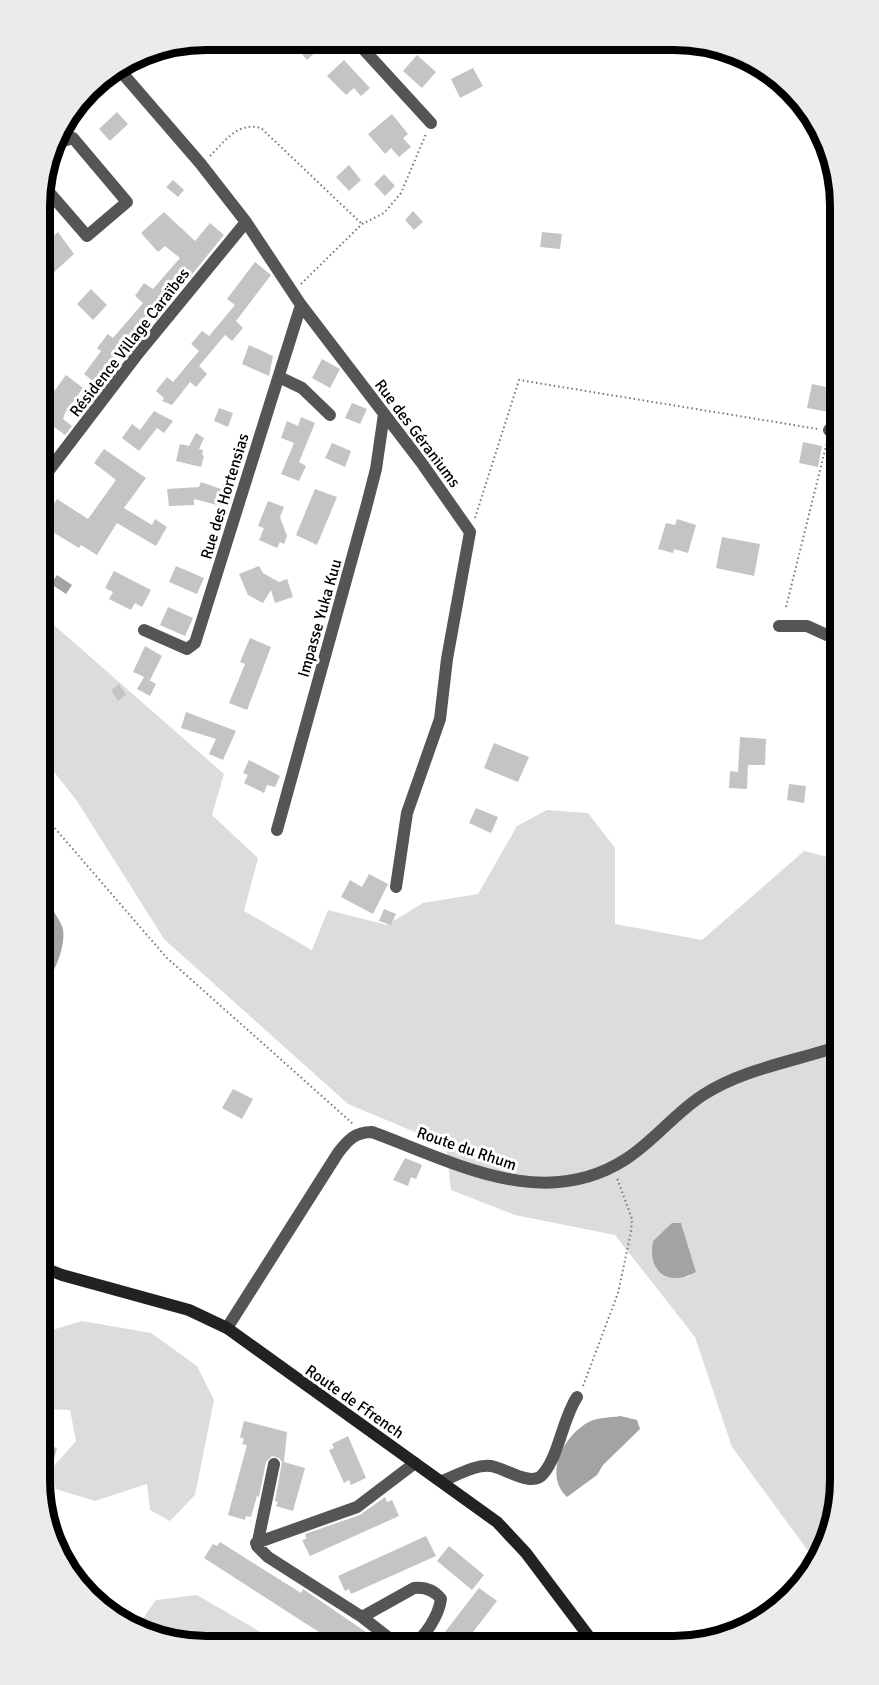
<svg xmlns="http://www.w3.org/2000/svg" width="879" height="1685" font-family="Signika,sans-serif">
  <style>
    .green { fill: #dcdcdc; fill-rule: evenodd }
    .water { fill: #a3a3a3 }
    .building { fill: #c4c4c4 }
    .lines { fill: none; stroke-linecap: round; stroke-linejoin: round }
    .path { stroke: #777; stroke-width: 2; stroke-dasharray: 1.5 3; stroke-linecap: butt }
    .minor { stroke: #555; stroke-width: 12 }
    .tertiary { stroke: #555; stroke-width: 12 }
    .secondary { stroke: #222; stroke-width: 12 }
    .labels { text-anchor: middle; stroke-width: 6; stroke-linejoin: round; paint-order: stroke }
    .street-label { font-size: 16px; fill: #000; stroke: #fff }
    .rim { fill: none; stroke: #000; stroke-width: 8 }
  </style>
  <rect width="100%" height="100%" fill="#fff"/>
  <path class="green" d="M 40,608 L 46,618 L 224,774 L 212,815 L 258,858 L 244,911 L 312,950 L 328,910 L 387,925 L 423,903 L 478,894 L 517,826 L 547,810 L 588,813 L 615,848 L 615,924 L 702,940 L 804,851 L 840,860 L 840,1491 L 814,1559 L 732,1447 L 695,1337 L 615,1235 L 515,1215 L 451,1190 L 446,1145 L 348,1104 L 164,939 L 77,801 L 40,754 ZM 681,1223 L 696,1272 L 688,1277 L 656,1269 L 653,1241 L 668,1227 Z
    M 82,1321 L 151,1333 L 197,1366 L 214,1400 L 195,1495 L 170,1521 L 150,1510 L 147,1484 L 95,1501 L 56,1489 L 52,1468 L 76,1441 L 70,1410 L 39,1409 L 39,1334 Z
    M 197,1595 L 283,1645 L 183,1645 L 139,1624 L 156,1600 Z"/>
  <path class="water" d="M 57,575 L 72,585 L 66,594 L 51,584 Z
    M 40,900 L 47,902 C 52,908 59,919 62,926 C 68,941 54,980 40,986 Z
    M 672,1223 L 681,1223 L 696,1272 C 669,1287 647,1273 653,1241 Z
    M 620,1416 L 637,1420 L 640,1429 L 603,1465 L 597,1475 L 567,1497 C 543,1475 564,1436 587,1423 C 596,1417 610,1418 620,1416 Z"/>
  <path class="building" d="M 297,40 L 329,40 L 307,60 L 297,48 L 302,45 Z
    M 417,55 L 436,72 L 422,88 L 403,71 Z
    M 344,60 L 370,88 L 361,96 L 354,88 L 346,95 L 327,76 Z
    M 473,68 L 483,86 L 460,98 L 451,79 Z
    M 103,76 L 109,85 L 78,108 L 76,106 L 95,81 Z
    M 117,112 L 128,124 L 110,141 L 99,129 Z
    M 392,114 L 408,134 L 403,138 L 411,147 L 399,157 L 391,148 L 385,154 L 368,134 Z
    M 349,165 L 361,180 L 349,191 L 336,177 Z
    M 384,174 L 395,186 L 385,196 L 374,184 Z
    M 173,180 L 184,190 L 178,197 L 166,187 Z
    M 413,211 L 423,222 L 414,230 L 405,220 Z
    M 164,212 L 195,241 L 210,223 L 224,235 L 176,294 L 173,291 L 146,321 L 151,325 L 140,339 L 134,334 L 107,370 L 111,373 L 101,387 L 84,374 L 101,351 L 97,348 L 108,334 L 113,338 L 143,303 L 135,296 L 144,283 L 153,289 L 180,258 L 165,246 L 158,252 L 141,233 Z
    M 58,232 L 74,254 L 52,274 L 40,260 L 40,248 Z
    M 542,232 L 562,234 L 560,249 L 540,247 Z
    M 255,262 L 271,275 L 236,321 L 243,328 L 232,341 L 225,335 L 199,366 L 207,374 L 196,387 L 190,382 L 172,405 L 162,401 L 164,398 L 156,391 L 167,377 L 173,382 L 199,351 L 191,344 L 202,331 L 209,336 L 235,305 L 227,299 Z
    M 91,289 L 107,305 L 93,320 L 77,304 Z
    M 249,345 L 273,356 L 269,376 L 242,364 Z
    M 322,359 L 340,369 L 330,388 L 312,378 Z
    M 834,369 L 840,369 L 840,414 L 807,408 L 812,384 L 831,388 Z
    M 66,375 L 83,388 L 65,413 L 63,419 L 72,426 L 65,435 L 46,421 L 40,429 L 40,402 L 44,405 Z
    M 352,403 L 367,409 L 360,424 L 345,418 Z
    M 219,408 L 233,413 L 228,427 L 214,421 Z
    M 154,411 L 173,421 L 164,433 L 157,428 L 139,451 L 122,438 L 132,424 L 140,430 Z
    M 301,417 L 315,423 L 299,462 L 306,466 L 299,481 L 281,474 L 294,443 L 281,438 L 287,421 L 298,426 Z
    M 196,433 L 204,438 L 199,449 L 203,450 L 202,455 L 204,456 L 201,467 L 176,461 L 180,444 L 189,446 Z
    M 239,437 L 250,441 L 243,461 L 232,457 Z
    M 803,442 L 822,446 L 818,467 L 799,463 Z
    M 332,443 L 351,451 L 345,467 L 325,458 Z
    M 104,449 L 146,478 L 124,508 L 152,525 L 155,519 L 167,527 L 156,546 L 117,523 L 97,555 L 81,545 L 79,548 L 46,528 L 48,524 L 43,521 L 57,499 L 88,519 L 116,480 L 94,463 Z
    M 201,482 L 221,489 L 223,483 L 235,487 L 229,508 L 194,499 L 194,505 L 169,506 L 167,489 L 199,487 Z
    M 315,489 L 337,497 L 317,545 L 296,535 Z
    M 268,501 L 284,507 L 280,517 L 287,536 L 284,544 L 280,542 L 277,548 L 259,540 L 264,528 L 258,526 Z
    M 677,519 L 696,525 L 688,553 L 674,549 L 673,553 L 658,549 L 666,523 L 675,525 Z
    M 722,537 L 760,544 L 754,576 L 716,568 Z
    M 176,566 L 204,578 L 197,594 L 169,582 Z
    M 259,566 L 263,573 L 279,582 L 287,579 L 293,597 L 275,603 L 271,590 L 263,603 L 248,595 L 239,574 Z
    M 114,571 L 151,590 L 142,607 L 135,603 L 131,610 L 109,599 L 113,592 L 105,588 Z
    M 168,607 L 193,618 L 185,636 L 160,625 Z
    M 250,638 L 271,647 L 247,710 L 229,703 L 245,664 L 240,662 Z
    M 145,646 L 162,656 L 150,680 L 146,678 L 156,684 L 150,696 L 137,689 L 144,677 L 133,672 Z
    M 119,684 L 126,695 L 118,701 L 111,690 Z
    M 186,712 L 236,731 L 223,760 L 209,754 L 216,739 L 181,728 Z
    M 740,737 L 766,739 L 765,765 L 748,765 L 747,789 L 729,788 L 730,771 L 738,772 Z
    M 494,743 L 529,757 L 518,782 L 484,768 Z
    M 249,760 L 280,776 L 275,787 L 267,785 L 264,793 L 244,783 L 248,775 L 243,773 Z
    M 834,760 L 840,761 L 840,791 L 829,789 Z
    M 789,784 L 806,786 L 804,803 L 787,800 Z
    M 476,808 L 498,817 L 491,833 L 469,823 Z
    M 369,874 L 388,884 L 373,914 L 341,897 L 350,880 L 362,887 Z
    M 384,909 L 396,914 L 391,925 L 379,921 Z
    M 233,1089 L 253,1099 L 242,1119 L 222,1108 Z
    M 405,1158 L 422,1165 L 416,1179 L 411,1177 L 408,1186 L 393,1180 Z
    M 244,1421 L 287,1432 L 284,1462 L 305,1468 L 293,1511 L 276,1506 L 278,1502 L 275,1501 L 282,1462 L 279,1458 L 272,1456 L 266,1462 L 259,1497 L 257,1496 L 251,1517 L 246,1516 L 245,1520 L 228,1515 L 247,1445 L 242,1444 L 244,1439 L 240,1437 Z
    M 348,1436 L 366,1478 L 351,1485 L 349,1480 L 344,1483 L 329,1450 L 334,1448 L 332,1444 Z
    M 39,1443 L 57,1448 L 52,1468 L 39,1464 Z
    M 385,1497 L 387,1502 L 392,1500 L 399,1516 L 310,1556 L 302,1540 L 306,1539 L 305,1534 L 360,1515 Z
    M 426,1536 L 436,1556 L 351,1594 L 349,1589 L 345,1591 L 338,1576 Z
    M 220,1542 L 301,1593 L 303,1589 L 385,1645 L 343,1645 L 323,1632 L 322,1634 L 204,1558 L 213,1544 L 217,1546 Z
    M 449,1546 L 484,1575 L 472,1590 L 437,1561 Z
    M 479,1588 L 497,1601 L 463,1645 L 443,1645 L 438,1641 Z"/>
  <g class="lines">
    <path class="path" d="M 210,156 C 226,140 237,122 261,128 L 362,224
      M 301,284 L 362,224 L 384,213 L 401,193 L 426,134
      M 475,518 L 519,380 L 818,429
      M 786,607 L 827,442
      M 40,811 L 166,957 L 353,1124
      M 583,1386 L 618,1293 L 631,1232 L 632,1219 L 617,1178"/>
    <path class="minor" d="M 355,40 L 431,123
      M 117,67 L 200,163 L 246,222 L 301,305 L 421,462 L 470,532 L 447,659 L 440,719 L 407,813 L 396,887
      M 41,183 L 87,236 L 127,202 L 73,138 L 53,144
      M 279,377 L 302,388 L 330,415
      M 829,430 L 840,432
      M 40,482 L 136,356 L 246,222
      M 779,626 L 807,626 L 840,641
      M 144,630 L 187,649 L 195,643 L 301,305
      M 277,830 L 367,504 L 376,469 L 384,414
      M 274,1464 L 257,1546 L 268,1557 L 362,1617 L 398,1645
      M 442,1481 C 456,1476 475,1464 491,1466 C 505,1468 532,1488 543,1474 C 559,1456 562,1420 577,1397
      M 256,1543 L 357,1507 L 415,1463
      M 362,1617 L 414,1588 C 425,1587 434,1590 441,1599 C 439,1614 425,1639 411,1645"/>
    <path class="tertiary" d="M 227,1328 L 338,1153 C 348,1140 355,1132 372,1132 C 454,1162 543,1213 626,1159 C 654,1141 675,1113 703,1095 C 743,1069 795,1061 840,1046"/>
    <path class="secondary" d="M 39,1266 L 62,1275 L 189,1310 L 227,1328 L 497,1522 L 526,1553 L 596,1646"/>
  </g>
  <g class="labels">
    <g class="street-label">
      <text transform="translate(129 342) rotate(-52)" y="6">Résidence Village Caraïbes</text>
      <text transform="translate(418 433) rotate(53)" y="6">Rue des Géraniums</text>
      <text transform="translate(224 496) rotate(-73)" y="6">Rue des Hortensias</text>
      <text transform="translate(319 618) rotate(-74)" y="6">Impasse Yuka Kuu</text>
      <text transform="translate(467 1148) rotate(19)" y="6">Route du Rhum</text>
      <text transform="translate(355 1401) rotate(35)" y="6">Route de Ffrench</text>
    </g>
  </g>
  <path d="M0 0H879V1685H0ZM206 50H674A156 156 0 0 1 830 206V1480A156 156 0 0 1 674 1636H206A156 156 0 0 1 50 1480V206A156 156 0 0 1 206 50Z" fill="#ebebeb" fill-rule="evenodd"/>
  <path class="rim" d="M206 50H674A156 156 0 0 1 830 206V1480A156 156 0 0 1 674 1636H206A156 156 0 0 1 50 1480V206A156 156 0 0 1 206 50Z"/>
</svg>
